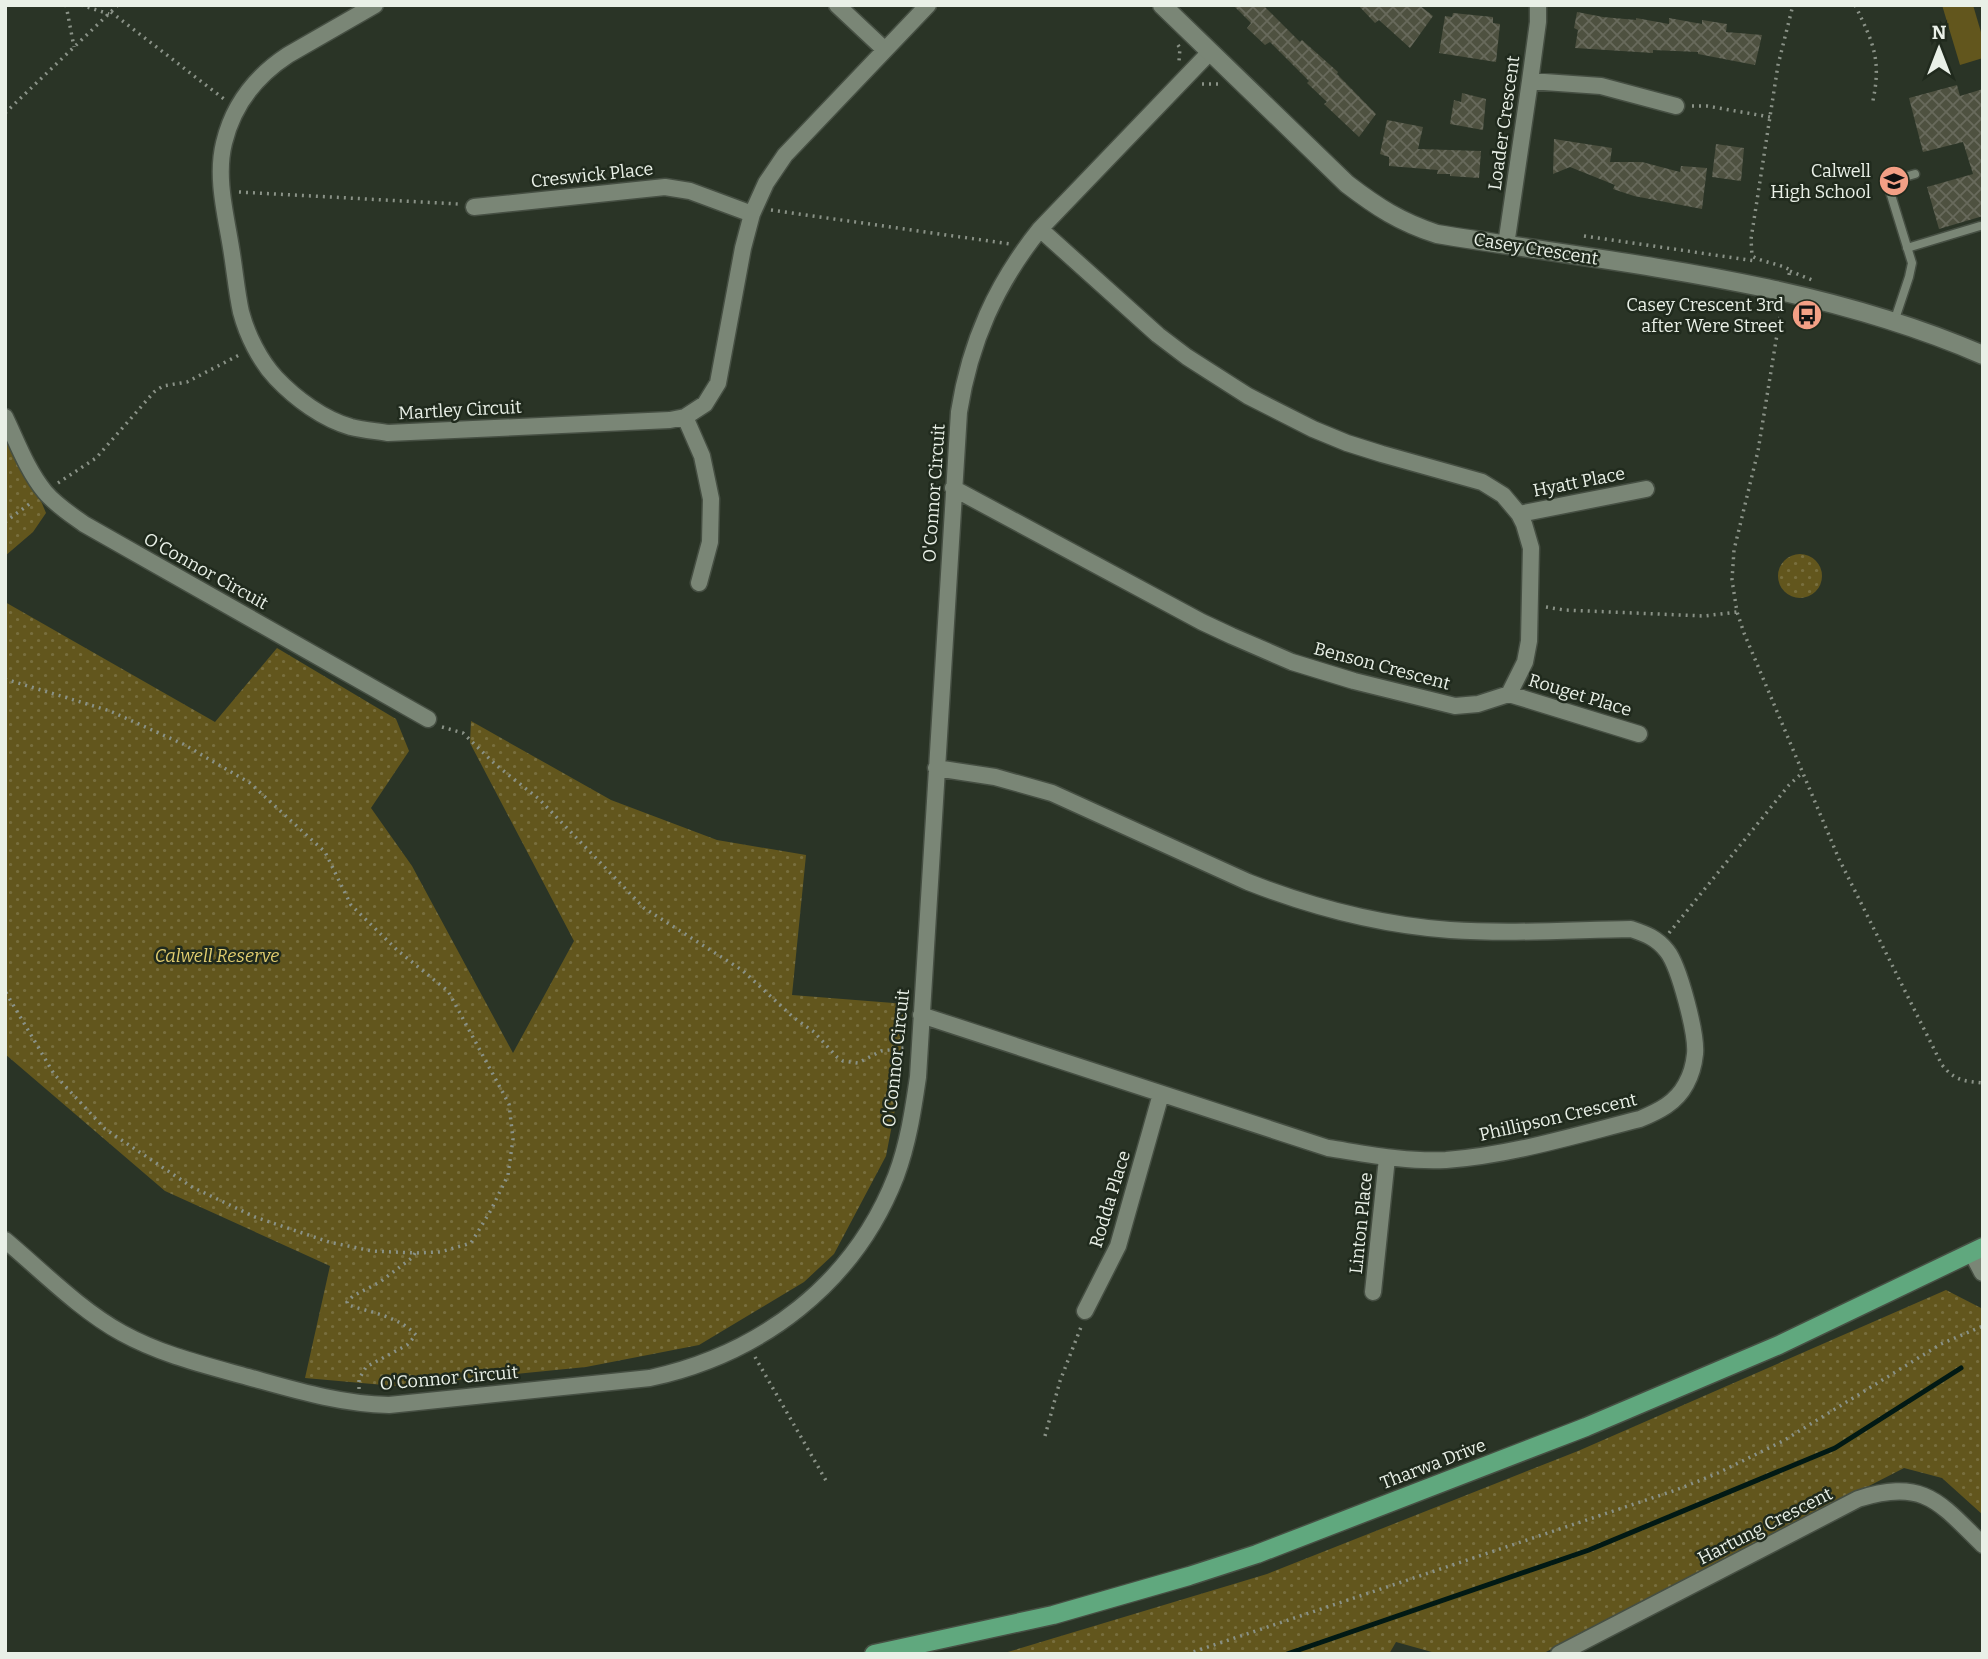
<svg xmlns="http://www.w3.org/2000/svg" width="1988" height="1659" font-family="Bitter,serif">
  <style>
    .grass { fill: url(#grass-dots) }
    .garden { fill: #62561d }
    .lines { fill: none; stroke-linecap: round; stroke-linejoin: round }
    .stream { stroke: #011914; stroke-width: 5 }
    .building { fill: url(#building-cross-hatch) }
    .lane-casing { stroke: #464f43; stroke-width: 11 }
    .street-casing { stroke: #464f43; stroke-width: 19 }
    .secondary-casing { stroke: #464f43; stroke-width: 21 }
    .primary-casing { stroke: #464f43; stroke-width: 21 }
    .path { stroke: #8a9287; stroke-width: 3.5; stroke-dasharray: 2 5; stroke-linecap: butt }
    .lane { stroke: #7a8676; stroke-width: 8 }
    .street { stroke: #7a8676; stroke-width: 16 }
    .secondary { stroke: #7a8676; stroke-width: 18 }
    .primary { stroke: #60a87e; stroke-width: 18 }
    .labels { text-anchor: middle; stroke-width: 5; stroke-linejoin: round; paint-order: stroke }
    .street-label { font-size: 18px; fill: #e9f0e7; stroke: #202a1d }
    .poi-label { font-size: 18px; fill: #e9f0e7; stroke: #202a1d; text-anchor: end }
    .park-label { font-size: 18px; font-style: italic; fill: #e1cd6f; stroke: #202a1d }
  </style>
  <defs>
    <pattern id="grass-dots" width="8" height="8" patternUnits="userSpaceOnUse" patternTransform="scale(1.75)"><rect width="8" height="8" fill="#62561d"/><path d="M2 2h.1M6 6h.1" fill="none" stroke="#786f3e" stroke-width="1.8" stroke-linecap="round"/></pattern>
    <pattern id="building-cross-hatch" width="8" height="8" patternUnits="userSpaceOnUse" patternTransform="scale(1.75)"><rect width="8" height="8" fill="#4e5140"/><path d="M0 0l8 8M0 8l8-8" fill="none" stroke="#686a5c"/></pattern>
  </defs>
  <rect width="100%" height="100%" fill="#2a3426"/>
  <path class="grass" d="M 5,428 L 34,484 L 46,513 L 33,532 L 5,556 Z
    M1778 576a22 22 0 1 1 44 0a22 22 0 1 1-44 0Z
    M 5,602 L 215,722 L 277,648 L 396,719 L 409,751 L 371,808 L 412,866 L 513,1053 L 574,941 L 470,743 L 471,721 L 611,800 L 717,840 L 806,855 L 792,995 L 906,1004 L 901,1047 L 901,1078 L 886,1156 L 834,1254 L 804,1282 L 699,1345 L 586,1367 L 395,1386 L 305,1378 L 330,1266 L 165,1191 L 5,1054 Z
    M 1946,1290 L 1981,1308 L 1983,1313 L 1983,1515 L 1942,1478 L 1904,1468 L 1542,1654 L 1439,1654 L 1396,1642 L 1389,1654 L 1001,1654 L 1267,1574 L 1578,1451 Z"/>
  <path class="garden" d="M 1942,5 L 1973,5 L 1983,39 L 1983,58 L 1960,65 Z"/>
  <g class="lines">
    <path class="stream" d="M 1287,1654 L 1589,1550 L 1835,1448 L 1961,1368"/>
  </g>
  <path class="building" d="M 1233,5 L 1263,5 L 1300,42 L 1302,40 L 1338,72 L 1337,74 L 1376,114 L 1359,137 L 1324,104 L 1327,102 L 1307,83 L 1309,81 L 1270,42 L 1265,45 L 1247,28 L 1251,23 Z
    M 1358,5 L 1419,5 L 1433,16 L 1410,48 L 1379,20 L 1375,23 Z
    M 1577,12 L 1603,17 L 1636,20 L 1636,18 L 1669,24 L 1669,18 L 1702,24 L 1702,20 L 1727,24 L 1726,32 L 1762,35 L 1755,65 L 1698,54 L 1698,52 L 1653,50 L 1653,53 L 1575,48 L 1578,30 L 1574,28 Z
    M 1453,13 L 1493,17 L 1493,23 L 1500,24 L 1496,62 L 1439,53 L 1445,16 L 1452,17 Z
    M 1957,85 L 1960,96 L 1983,89 L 1983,216 L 1939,229 L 1927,187 L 1973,174 L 1963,142 L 1923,152 L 1909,98 Z
    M 1462,93 L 1486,99 L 1483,130 L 1450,124 L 1454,100 L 1461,102 Z
    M 1387,120 L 1423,127 L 1418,149 L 1481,151 L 1479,178 L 1450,176 L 1450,174 L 1437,174 L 1438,170 L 1389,166 L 1389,157 L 1380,154 Z
    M 1554,139 L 1612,148 L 1610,162 L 1642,162 L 1680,172 L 1681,166 L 1707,168 L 1702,209 L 1634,196 L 1613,189 L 1615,185 L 1570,167 L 1553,174 Z
    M 1716,144 L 1744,148 L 1741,181 L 1712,177 Z"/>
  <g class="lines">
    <g class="lane-casing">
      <path id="lane" d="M 1907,248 L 1980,226
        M 1894,322 L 1909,277 L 1912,263 L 1887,182 L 1915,174"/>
    </g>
    <g class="street-casing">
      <path id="street" d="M 375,5 L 288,55 C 256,76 233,105 224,143 C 215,179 227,219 232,254 C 235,273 237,294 241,312 C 247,335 260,361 276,378 C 296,399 323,419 351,427 C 363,430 376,431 388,433 L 670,420 L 685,417 L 705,404 L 718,383 L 743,248 L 752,214 L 766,183 L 785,155 L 928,5
        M 837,5 L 885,50
        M 1530,81 L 1601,86 L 1676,106
        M 474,207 L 665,187 L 690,191 L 752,214
        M 1506,245 L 1530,81 L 1538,22 L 1538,5
        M 5,417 C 17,442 27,470 45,492 C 56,505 70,514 84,524 L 428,719
        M 685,417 L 702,456 L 711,499 L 710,542 L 699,583
        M 953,488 L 1202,622 L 1232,636 L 1292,662 L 1354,681 L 1455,706 L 1478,704 L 1509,694 L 1525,662 L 1529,641 L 1531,548 L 1524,524 L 1519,514 L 1503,495 L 1482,482 L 1382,454 L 1347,443 L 1313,429 L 1248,396 L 1187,357 L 1158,335 L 1040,229
        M 1519,514 L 1646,489
        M 1509,694 L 1639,734
        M 921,1015 L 1328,1148 C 1367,1154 1406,1162 1446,1160 C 1512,1155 1576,1135 1640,1119 C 1659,1111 1676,1103 1686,1084 C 1691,1075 1694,1064 1695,1054 C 1697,1034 1679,966 1667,951 C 1657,938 1646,934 1631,929 C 1571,930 1510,934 1450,930 C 1380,925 1312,907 1248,882 L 1052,793 L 995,777 L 936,768
        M 5,1240 C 42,1271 80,1310 122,1333 C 162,1355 205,1365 248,1377 C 295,1390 340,1404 389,1405 L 650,1378 C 761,1354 854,1284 896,1176 C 908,1144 913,1111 918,1077 L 959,412 C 970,342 996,284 1040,229 L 1210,52
        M 1373,1292 L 1387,1158
        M 1085,1311 L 1118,1246 L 1161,1094
        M 1559,1654 L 1858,1499 C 1924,1478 1939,1502 1983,1545"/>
    </g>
    <g class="secondary-casing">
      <path id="secondary" d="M 1162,5 L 1347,184 C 1377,207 1400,222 1437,234 C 1621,264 1810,280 1983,355
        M 1973,1253 L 1983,1272"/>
    </g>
    <g class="primary-casing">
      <path id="primary" d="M 874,1654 L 1053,1615 L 1189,1576 L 1257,1554 L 1586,1427 L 1779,1345 L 1983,1247"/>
    </g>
    <path class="path" d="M 66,5 L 74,47
      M 81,5 L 109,14
      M 1855,5 C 1874,44 1882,61 1872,105
      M 111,12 L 224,99
      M 1178,45 L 1180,48 L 1179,61
      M 1202,84 L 1219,84
      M 1692,106 L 1707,106 L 1770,117
      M 5,113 L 118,5
      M 239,192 L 458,204
      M 771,210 L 1010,244
      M 1584,236 L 1756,261
      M 1790,271 L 1812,280
      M 1789,275 L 1790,270 C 1778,263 1764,263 1752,256 L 1751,239 L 1778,65 L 1793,5
      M 1781,310 L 1758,451 L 1734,550 L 1732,580 L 1737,612 L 1744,633 L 1839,859 L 1942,1065 C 1955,1081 1964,1081 1983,1083
      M 58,483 L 96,458 L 154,392 L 163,386 L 187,382 L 241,354
      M 5,522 L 32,502
      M 1546,607 L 1564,610 L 1704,616 L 1737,612
      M 5,679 L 110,711 L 183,744 L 250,783 L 325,852 L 351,905 L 397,950 L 448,991 L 509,1104 L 513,1139 L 508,1175 L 491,1210 L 471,1243 L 440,1252 L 415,1253 L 372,1251 L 329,1242 L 255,1217 L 192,1187 L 105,1129 L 54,1074 L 5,991
      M 442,727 L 463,733 L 496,765 L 539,799 L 644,908 L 742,970 L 793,1017 L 814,1032 L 837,1057 L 843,1061 L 858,1063 L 881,1051 L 904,1048
      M 1669,933 L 1789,785 L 1802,773
      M 755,1357 L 828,1484
      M 359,1389 L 359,1379 L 366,1367 L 407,1345 L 416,1335 C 400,1317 370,1312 348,1305 L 347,1302 L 353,1296 L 380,1282 L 413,1257 L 415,1253
      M 1045,1436 L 1060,1381 L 1081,1327
      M 1187,1654 L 1676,1490 L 1718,1473 L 1783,1441 L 1941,1344 L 1983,1326"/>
    <use href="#lane" class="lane"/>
    <use href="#street" class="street"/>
    <use href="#secondary" class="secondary"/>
    <use href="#primary" class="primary"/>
  </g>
  <defs>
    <g id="school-disc" transform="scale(1.575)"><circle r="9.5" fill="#f39f85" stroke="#202a1d"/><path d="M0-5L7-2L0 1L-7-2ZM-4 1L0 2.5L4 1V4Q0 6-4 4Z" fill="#111"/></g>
    <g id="bus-disc" transform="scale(1.575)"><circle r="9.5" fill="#f39f85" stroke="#202a1d"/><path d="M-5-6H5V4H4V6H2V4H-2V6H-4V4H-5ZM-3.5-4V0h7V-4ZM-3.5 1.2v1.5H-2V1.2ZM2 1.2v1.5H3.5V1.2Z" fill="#111"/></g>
  </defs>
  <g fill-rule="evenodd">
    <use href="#school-disc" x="1894" y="181"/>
    <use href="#bus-disc" x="1807" y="315"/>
  </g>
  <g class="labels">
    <g class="street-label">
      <text transform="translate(1504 123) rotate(-82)" y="6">Loader Crescent</text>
      <text transform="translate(592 175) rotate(-6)" y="6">Creswick Place</text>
      <text transform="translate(1536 249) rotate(9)" y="6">Casey Crescent</text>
      <text transform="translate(460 410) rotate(-3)" y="6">Martley Circuit</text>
      <text transform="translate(1579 482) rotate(-11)" y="6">Hyatt Place</text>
      <text transform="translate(934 493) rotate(-86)" y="6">O'Connor Circuit</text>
      <text transform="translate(206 571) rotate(29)" y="6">O'Connor Circuit</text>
      <text transform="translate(1382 666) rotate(15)" y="6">Benson Crescent</text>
      <text transform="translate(1580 695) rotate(17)" y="6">Rouget Place</text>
      <text transform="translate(896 1058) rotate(-84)" y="6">O'Connor Circuit</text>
      <text transform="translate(1558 1117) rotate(-13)" y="6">Phillipson Crescent</text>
      <text transform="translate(1110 1199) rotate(-73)" y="6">Rodda Place</text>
      <text transform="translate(1361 1223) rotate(-84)" y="6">Linton Place</text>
      <text transform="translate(449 1378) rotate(-5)" y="6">O'Connor Circuit</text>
      <text transform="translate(1433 1464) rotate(-21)" y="6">Tharwa Drive</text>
      <text transform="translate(1765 1526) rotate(-27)" y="6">Hartung Crescent</text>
    </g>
    <g class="poi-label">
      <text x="1871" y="177">Calwell<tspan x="1871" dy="21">High School</tspan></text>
      <text x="1784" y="311">Casey Crescent 3rd<tspan x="1784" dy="21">after Were Street</tspan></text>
    </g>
    <g class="park-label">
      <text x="217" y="962">Calwell Reserve</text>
    </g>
  </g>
  <rect width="1988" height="1659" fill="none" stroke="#e9f0e7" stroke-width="14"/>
  <g transform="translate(1939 49)" stroke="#202a1d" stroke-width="5" paint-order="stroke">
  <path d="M0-5L12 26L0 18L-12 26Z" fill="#e9f0e7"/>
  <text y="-10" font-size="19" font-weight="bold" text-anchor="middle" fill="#e9f0e7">N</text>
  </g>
</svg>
